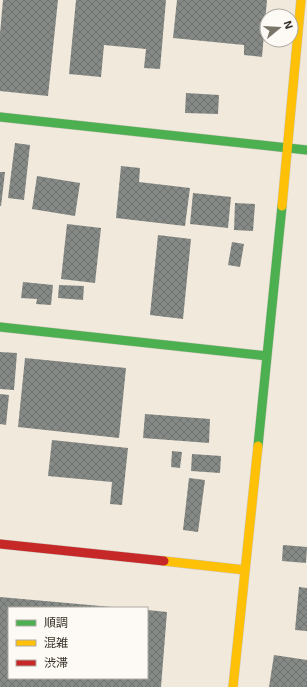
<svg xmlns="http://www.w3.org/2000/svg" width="307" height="687" font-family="'Exo 2','Noto Sans JP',sans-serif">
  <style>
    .building { fill: url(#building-cross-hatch) }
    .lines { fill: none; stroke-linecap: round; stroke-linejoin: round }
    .fast-casing { stroke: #ccc6bc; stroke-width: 10 }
    .slow-casing { stroke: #ccc6bc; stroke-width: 10 }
    .jam-casing { stroke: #ccc6bc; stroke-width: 10 }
    .fast { stroke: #4caf50; stroke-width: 9 }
    .slow { stroke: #ffc107; stroke-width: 9 }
    .jam { stroke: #c62828; stroke-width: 9 }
  </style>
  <defs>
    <pattern id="building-cross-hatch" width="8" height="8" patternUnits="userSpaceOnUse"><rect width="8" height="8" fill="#868a86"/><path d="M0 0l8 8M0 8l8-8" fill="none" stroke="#6f716e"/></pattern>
  </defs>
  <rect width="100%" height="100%" fill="#f1e9dc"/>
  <path class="building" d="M 3,0 L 58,0 L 48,96 L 0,91 L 0,34 Z
    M 76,0 L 166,0 L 160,69 L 144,68 L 146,49 L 104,45 L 101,77 L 69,74 Z
    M 177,0 L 267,0 L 262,57 L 244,55 L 244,45 L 173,38 Z
    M 186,93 L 219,95 L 218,114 L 185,113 Z
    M 15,143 L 30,145 L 24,200 L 8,198 Z
    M 121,166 L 140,168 L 139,182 L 190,188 L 185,226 L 116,218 Z
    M 0,172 L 5,172 L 1,206 L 0,206 Z
    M 37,176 L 80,183 L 75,216 L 32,209 Z
    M 193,193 L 231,197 L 228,228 L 190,224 Z
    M 235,203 L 255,204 L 253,231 L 234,230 Z
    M 67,224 L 101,228 L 95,283 L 61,279 Z
    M 158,235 L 191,239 L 183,319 L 150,315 Z
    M 232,242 L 244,244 L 240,267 L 228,265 Z
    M 23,282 L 53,285 L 51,305 L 36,304 L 37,299 L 21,298 Z
    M 59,285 L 84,286 L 83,300 L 58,298 Z
    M 0,352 L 17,353 L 14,390 L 0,389 Z
    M 25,358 L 126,368 L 119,438 L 18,427 Z
    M 0,394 L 9,395 L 6,425 L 0,424 Z
    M 145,414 L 210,419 L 209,443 L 143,438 Z
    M 52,440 L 128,448 L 122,505 L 110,504 L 112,482 L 48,476 Z
    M 172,451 L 182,452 L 180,468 L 171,467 Z
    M 192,454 L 221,456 L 220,473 L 191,471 Z
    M 189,478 L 205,480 L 198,532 L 183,530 Z
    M 283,545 L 307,547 L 306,563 L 282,561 Z
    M 299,587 L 307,588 L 307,631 L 295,630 Z
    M 0,597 L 112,607 L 9,608 L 9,678 L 147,678 L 147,610 L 167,612 L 161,687 L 0,687 Z
    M 274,655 L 307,660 L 307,687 L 269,687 Z"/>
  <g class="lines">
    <g class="fast-casing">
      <path id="fast" d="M 0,117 L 307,150
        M 0,327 L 267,356
        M 258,446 L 282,206"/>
    </g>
    <g class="slow-casing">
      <path id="slow" d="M 282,206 L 301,0
        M 164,561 L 245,570
        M 233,687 L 258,446"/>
    </g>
    <g class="jam-casing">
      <path id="jam" d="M 0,544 L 164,561"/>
    </g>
    <use href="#fast" class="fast"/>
    <use href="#slow" class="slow"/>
    <use href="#jam" class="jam"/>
  </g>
  <rect x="8" y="607" width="140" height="72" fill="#fdfaf5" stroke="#afaaa4"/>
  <rect x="16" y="620" width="20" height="6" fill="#4caf50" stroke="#afaaa4"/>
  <text x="44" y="627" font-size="12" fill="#39332a">順調</text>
  <rect x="16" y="640" width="20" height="6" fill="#ffc107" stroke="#afaaa4"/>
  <text x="44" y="647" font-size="12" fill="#39332a">混雑</text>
  <rect x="16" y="660" width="20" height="6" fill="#c62828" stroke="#afaaa4"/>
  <text x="44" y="667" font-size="12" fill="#39332a">渋滞</text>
  <g transform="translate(279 28) rotate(72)"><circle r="19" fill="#fdfaf5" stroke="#afaaa4"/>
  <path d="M0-3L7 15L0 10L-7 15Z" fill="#797368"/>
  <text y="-6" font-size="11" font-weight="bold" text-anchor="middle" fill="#39332a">N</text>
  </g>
</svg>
